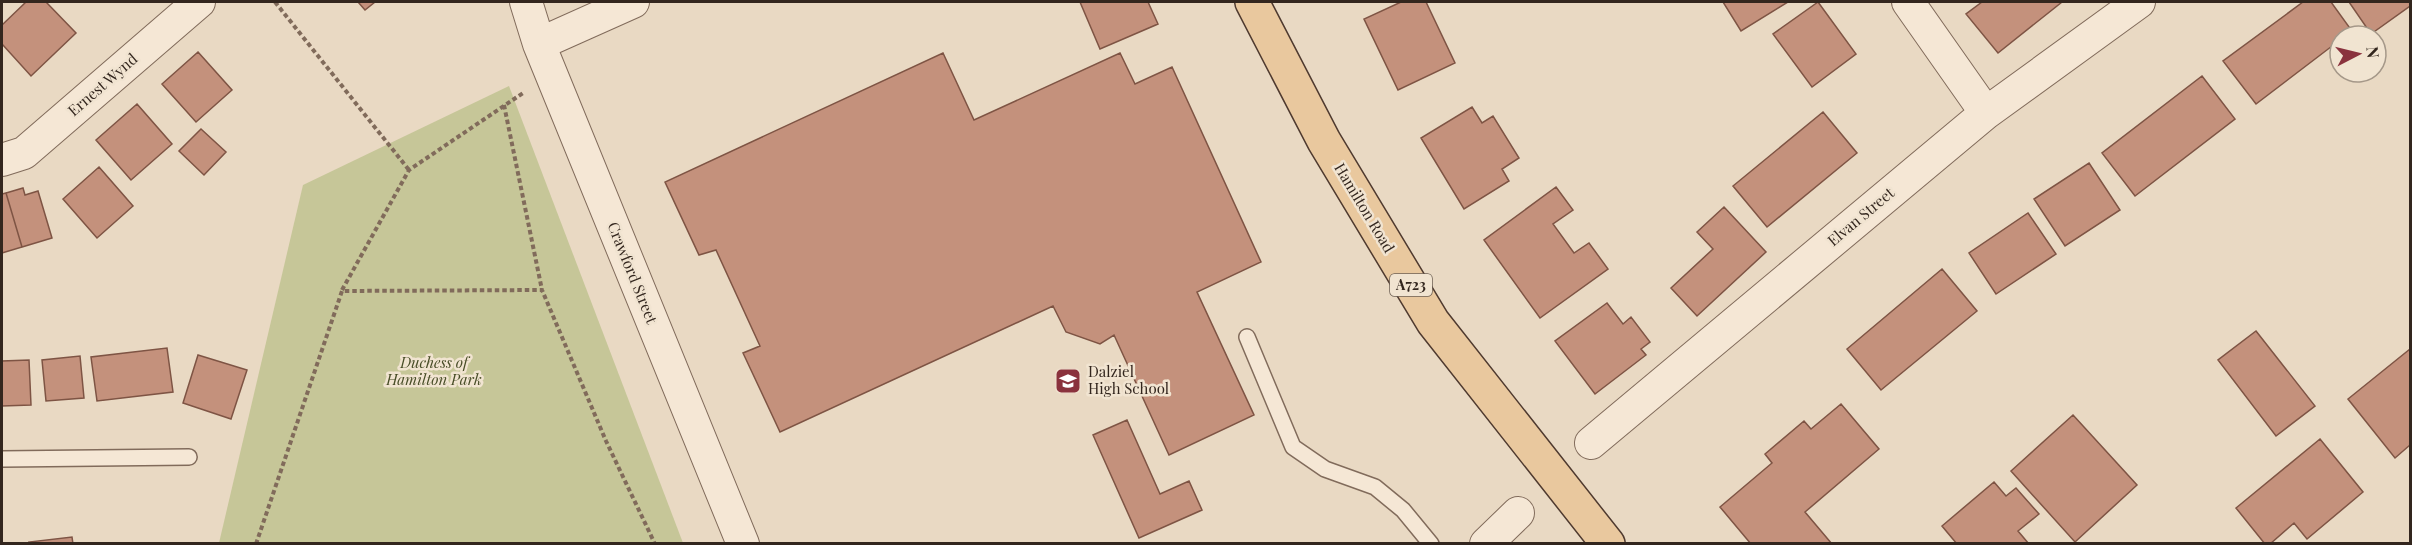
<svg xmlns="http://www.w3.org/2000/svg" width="2412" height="545" font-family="'Playfair Display',serif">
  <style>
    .green { fill: #c6c698 }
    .building { fill: #c4917c; stroke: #7e5444; stroke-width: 1.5 }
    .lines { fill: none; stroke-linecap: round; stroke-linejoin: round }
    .service-casing { stroke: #816b5b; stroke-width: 18 }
    .minor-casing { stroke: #816b5b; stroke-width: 34 }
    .primary-casing { stroke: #4f3a2f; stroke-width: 36 }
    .path { stroke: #816b5b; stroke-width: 4; stroke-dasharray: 4.5 3; stroke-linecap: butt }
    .service { stroke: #f5e7d5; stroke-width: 15 }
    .minor { stroke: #f5e7d5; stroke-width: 32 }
    .primary { stroke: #e9c89e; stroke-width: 33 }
    .labels { text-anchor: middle; stroke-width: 5; stroke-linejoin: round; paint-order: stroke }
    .shield { fill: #f1e4d1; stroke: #6c5f54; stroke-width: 1.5 }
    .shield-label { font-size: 14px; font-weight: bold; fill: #33261e }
    .street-label { font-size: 15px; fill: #33261e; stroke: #f1e4d1 }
    .park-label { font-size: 15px; font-style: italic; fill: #484d27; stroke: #f1e4d1 }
    .poi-label { font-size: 15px; fill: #33261e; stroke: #f1e4d1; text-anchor: start }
  </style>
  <rect width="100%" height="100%" fill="#e9d9c3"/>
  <path class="green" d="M 509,86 L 683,543 L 219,543 L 303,185 Z"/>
  <path class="building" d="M 26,2 L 46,2 L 76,33 L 31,76 L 2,44 L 2,25 Z
    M 358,2 L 375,2 L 365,10 Z
    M 1080,2 L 1148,2 L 1158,24 L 1100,49 Z
    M 1401,2 L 1426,2 L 1455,63 L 1398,90 L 1364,19 Z
    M 1723,2 L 1788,2 L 1741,31 Z
    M 1818,2 L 1856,54 L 1812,87 L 1773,34 Z
    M 1982,2 L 2062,2 L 1998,53 L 1966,14 Z
    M 2303,2 L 2331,2 L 2352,31 L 2346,36 L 2340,36 L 2340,40 L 2256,104 L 2223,61 Z
    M 2349,2 L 2410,2 L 2410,6 L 2371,34 Z
    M 198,52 L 232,90 L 196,122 L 162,84 Z
    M 943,53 L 974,120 L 1120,53 L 1135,84 L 1172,67 L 1261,262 L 1197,292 L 1254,415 L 1169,455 L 1114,335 L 1100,344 L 1066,332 L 1053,306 L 780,432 L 743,353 L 760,346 L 716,250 L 699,255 L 665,182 Z
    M 2202,76 L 2235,119 L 2135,196 L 2102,153 Z
    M 137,104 L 172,144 L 131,180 L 96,140 Z
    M 1472,107 L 1482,123 L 1493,116 L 1519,158 L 1502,169 L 1509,181 L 1464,209 L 1421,138 Z
    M 1823,112 L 1857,153 L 1767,227 L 1733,186 Z
    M 201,129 L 226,152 L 204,175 L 179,151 Z
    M 2089,163 L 2120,210 L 2065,246 L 2034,199 Z
    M 99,167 L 133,206 L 97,238 L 63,199 Z
    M 1556,187 L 1573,210 L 1553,224 L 1574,253 L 1589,243 L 1608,269 L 1540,318 L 1484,240 Z
    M 23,188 L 25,195 L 38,191 L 52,238 L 22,247 L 6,193 Z
    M 6,193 L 22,247 L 2,253 L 2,194 Z
    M 1724,207 L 1766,252 L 1697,316 L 1671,288 L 1713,249 L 1697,232 Z
    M 2028,213 L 2056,254 L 1996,294 L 1969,253 Z
    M 1942,269 L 1977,311 L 1881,390 L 1847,349 Z
    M 1607,303 L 1623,324 L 1631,317 L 1650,342 L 1641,349 L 1646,355 L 1595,394 L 1555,341 Z
    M 2256,331 L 2315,406 L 2276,436 L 2218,360 Z
    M 167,348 L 173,392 L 97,401 L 91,357 Z
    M 2410,349 L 2410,445 L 2395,458 L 2348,399 Z
    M 198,355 L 247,370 L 231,419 L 183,403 Z
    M 80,356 L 84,398 L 46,401 L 42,360 Z
    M 29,360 L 31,405 L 2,406 L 2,361 Z
    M 1841,404 L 1879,449 L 1805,512 L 1832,544 L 1751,544 L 1720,507 L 1772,463 L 1765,454 L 1804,421 L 1811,429 Z
    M 2073,415 L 2137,485 L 2075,542 L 2011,471 Z
    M 1127,420 L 1160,494 L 1189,481 L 1202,510 L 1139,538 L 1093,435 Z
    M 2320,439 L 2363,492 L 2307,539 L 2294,523 L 2270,544 L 2265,544 L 2236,508 Z
    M 1994,482 L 2006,496 L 2016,488 L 2039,514 L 2018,531 L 2029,544 L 1957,544 L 1942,526 Z
    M 72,537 L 73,544 L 30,544 L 29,542 Z"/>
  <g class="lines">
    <g class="service-casing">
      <path id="service" d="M 1247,337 L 1293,447 L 1325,469 L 1375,487 L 1403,510 L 1431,544
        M 2,459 L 189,457"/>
    </g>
    <g class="minor-casing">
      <path id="minor" d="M 526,2 L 539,44 L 743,544
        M 1908,2 L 1986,113
        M 539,44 L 633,2
        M 2,160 L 24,153 L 199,2
        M 1591,443 L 1986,113 L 2139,2
        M 1486,544 L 1518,513"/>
    </g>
    <g class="primary-casing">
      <path id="primary" d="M 1252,2 L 1324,141 L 1433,322 L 1608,544"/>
    </g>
    <path class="path" d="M 275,2 L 409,170
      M 504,105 L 542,290
      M 342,290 L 409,170 L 523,93
      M 256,544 L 342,291 L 542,290 L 606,441 L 655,544"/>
    <use href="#service" class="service"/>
    <use href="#minor" class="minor"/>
    <use href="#primary" class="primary"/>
  </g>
  <defs>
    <g id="school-square" transform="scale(1.35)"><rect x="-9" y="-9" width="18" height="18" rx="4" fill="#8a323d" stroke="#f1e4d1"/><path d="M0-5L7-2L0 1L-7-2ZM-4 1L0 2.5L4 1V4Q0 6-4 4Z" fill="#fff"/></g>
  </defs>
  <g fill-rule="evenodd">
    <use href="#school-square" x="1068" y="381"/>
  </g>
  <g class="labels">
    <rect class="shield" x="1390" y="274" width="42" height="22" rx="4.5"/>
    <g class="shield-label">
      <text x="1411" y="290">A723</text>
    </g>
    <g class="street-label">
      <text transform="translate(103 85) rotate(-41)" y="5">Ernest Wynd</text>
      <text transform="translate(1364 208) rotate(59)" y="5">Hamilton Road</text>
      <text transform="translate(1861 217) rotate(-40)" y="5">Elvan Street</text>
      <text transform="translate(632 273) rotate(68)" y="5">Crawford Street</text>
    </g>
    <g class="park-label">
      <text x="434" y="368">Duchess of<tspan x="434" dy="17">Hamilton Park</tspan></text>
    </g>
    <g class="poi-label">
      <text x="1088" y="377">Dalziel<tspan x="1088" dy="17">High School</tspan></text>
    </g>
  </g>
  <rect width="2412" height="545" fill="none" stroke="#33261e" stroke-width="6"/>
  <g transform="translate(2358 54) rotate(83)"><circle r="28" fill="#f1e4d1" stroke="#a59889" stroke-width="1.5"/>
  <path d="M0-4.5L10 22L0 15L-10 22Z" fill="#8a323d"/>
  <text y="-9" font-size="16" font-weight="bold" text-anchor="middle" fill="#33261e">N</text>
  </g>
</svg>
